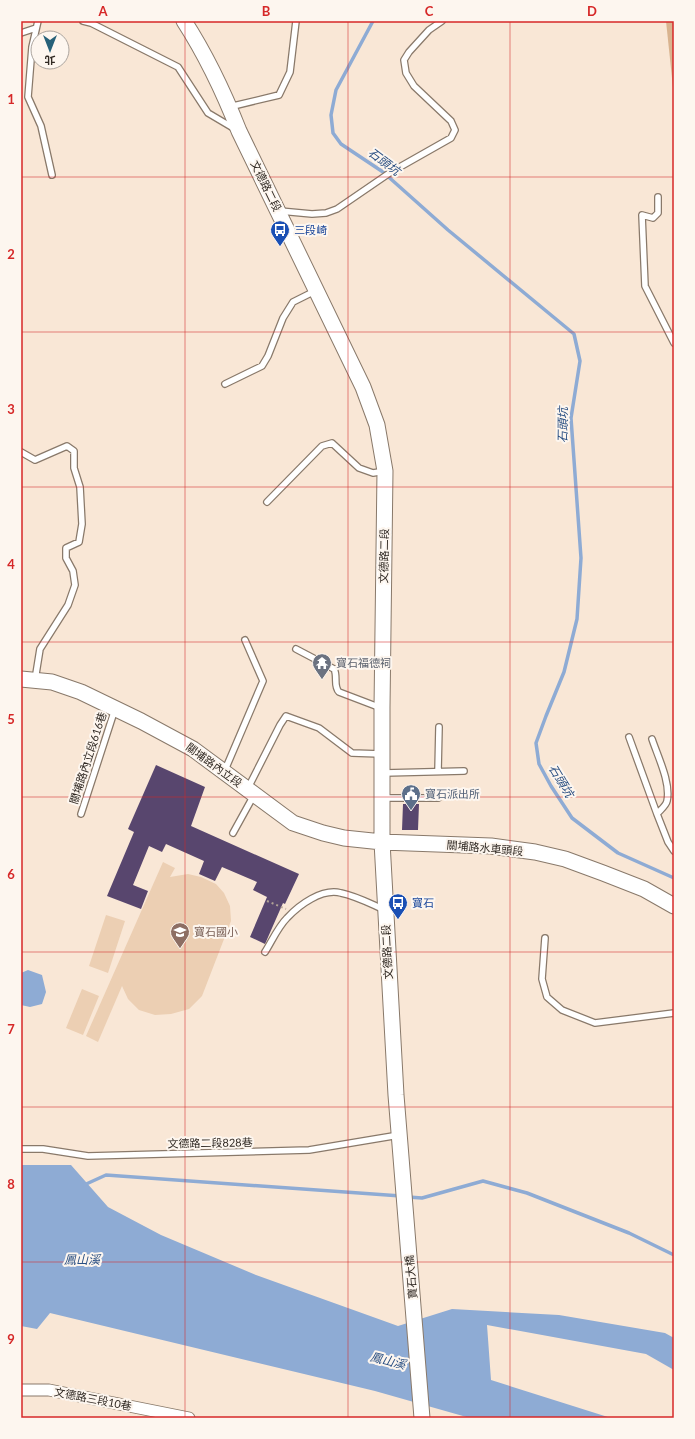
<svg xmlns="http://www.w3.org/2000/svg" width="695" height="1439" font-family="Lato,'Noto Sans TC',sans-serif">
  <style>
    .green { fill: #eccfb3 }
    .forest { fill: #d9b38e }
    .water { fill: #8eabd4 }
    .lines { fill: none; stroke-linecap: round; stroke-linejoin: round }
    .stream { stroke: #8eabd4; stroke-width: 3.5 }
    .building { fill: #58466e }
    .lane-casing { stroke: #89796a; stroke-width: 8 }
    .street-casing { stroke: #89796a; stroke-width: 13 }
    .secondary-casing { stroke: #89796a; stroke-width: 17 }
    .path { stroke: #b1a396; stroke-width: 2; stroke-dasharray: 2 3; stroke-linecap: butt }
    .lane { stroke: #fff; stroke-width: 5.5 }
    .street { stroke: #fff; stroke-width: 11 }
    .secondary { stroke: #fff; stroke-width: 15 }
    .grid { fill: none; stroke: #d62828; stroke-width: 1; stroke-opacity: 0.55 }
    .labels { text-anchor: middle; stroke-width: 4; stroke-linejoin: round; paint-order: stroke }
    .street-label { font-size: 11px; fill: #312a24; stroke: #fdf6ef }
    .transit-label { font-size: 11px; fill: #164399; stroke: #fdf6ef; text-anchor: start }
    .worship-label { font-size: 11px; fill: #5b616d; stroke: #fdf6ef; text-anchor: start }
    .service-label { font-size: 11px; fill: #4e5e75; stroke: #fdf6ef; text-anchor: start }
    .education-label { font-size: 11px; fill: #785e54; stroke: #fdf6ef; text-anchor: start }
    .water-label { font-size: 12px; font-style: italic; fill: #284e82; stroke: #fdf6ef }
    .neatline { fill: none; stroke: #d62828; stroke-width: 1.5 }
    .grid-label { font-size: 13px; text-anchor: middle; font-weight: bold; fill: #d62828 }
  </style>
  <rect width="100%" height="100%" fill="#f9e7d6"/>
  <path class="green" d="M 163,862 L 175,868 L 170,877 L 188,874 L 201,877 L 216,884 L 224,893 L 230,906 L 231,921 L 202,996 L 189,1009 L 171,1014 L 155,1015 L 139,1010 L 128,999 L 122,986 L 98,1042 L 86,1036 Z
    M 106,915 L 125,921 L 108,973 L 89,966 Z
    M 82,989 L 99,996 L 83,1035 L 66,1028 Z"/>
  <path class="forest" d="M 666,21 L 674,21 L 674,97 Z"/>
  <path class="water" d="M 28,970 L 42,975 L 46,992 L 42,1004 L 30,1007 L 21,1005 L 21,973 Z
    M 21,1165 L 71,1165 L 108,1207 L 161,1235 L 256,1275 L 398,1326 L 452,1309 L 559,1315 L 665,1333 L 674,1338 L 674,1370 L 646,1354 L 487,1325 L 491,1380 L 611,1418 L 470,1418 L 375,1391 L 50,1313 L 37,1329 L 21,1326 Z"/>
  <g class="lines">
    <path class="stream" d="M 373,21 L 336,90 L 331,115 L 333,133 L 341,144 L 383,172 L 448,230 L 574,334 L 580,361 L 571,418 L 581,558 L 577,619 L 564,672 L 546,716 L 536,743 L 539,764 L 551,786 L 572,818 L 618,853 L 674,878
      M 84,1185 L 106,1175 L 401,1196
      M 408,1197 L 422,1198 L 483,1181 L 527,1193 L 629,1233 L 674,1255"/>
  </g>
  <path class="building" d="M 156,765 L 205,787 L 191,826 L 299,874 L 285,904 L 283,903 L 265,944 L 250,937 L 267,897 L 253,890 L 257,882 L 222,867 L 215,881 L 199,874 L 204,861 L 166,844 L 162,852 L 149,846 L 133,885 L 148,891 L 141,909 L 107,896 L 134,832 L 128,829 Z
    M 403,804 L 419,804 L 418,830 L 402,830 Z"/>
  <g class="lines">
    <g class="lane-casing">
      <path id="lane" d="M 38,21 L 32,47 L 28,97 L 41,126 L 52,175
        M 83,21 L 91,23 L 178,67 L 208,113 L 235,129
        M 21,33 L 36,28
        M 229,107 L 279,95 L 290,72 L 296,21
        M 658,197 L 658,213 L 653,218 L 642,215 L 645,286 L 674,343
        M 280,211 L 312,214 L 326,213 L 337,209 L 391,172 L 451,138 L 455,130 L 451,121 L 414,86 L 406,73 L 404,60 L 409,52 L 429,30 L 442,21
        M 225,384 L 262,366 L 268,356 L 283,318 L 293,302 L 315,291
        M 21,452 L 35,460 L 67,446 L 74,451 L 74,468 L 80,487 L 82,524 L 79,542 L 66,548 L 66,558 L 73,571 L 75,585 L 68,605 L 40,649 L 35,680
        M 267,502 L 322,446 L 332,443 L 359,468 L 373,473 L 385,471
        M 296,649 L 334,669 C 338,676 333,686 339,692 L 381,708
        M 629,737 L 657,814
        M 652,739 C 658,757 671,783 667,801 C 666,806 660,810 657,814 L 668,842 L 674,851
        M 225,770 L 263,681 L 245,640
        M 438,771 L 439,727
        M 384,773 L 464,771
        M 248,788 L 280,725 L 286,716 L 319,728 L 352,753 L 381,754
        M 383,798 L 438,798
        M 81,814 L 115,709
        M 233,833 L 254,795
        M 545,938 L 542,979 L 547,997 L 562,1010 L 595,1023 L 674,1013
        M 265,952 C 272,941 278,927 287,918 C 299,905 322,888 341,893 C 356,896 371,904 385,910
        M 21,1149 L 43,1149 L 88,1156 L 309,1150 L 399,1135"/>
    </g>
    <g class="street-casing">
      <path id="street" d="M 21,1390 L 49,1390 L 189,1418"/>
    </g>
    <g class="secondary-casing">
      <path id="secondary" d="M 184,21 C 206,55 224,93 239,131 L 363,387 L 377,425 L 385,471 L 382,708 L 382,842 L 396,1095 L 422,1418
        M 21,679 L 52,682 L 81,692 L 141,721 L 193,749 L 293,823 L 323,833 L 344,838 L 382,842 L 491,846 L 535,852 L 565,859 L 603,873 L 644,889 L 674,906"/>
    </g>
    <path class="path" d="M 267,901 L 286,909"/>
    <use href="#lane" class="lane"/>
    <use href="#street" class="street"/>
    <use href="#secondary" class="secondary"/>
  </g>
  <path class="grid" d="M 185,21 L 185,1418M 348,21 L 348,1418M 510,21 L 510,1418M 21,177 L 674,177M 21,332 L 674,332M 21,487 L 674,487M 21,642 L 674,642M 21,797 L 674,797M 21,952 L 674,952M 21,1107 L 674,1107M 21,1262 L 674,1262"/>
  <defs>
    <g id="bus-pin" transform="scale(1)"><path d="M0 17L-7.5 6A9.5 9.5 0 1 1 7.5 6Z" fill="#1a4fb4" stroke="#fdf6ef"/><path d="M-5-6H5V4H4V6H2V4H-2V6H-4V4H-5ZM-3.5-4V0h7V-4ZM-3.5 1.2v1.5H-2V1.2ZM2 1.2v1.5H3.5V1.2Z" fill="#fff"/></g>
    <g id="temple-pin" transform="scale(1)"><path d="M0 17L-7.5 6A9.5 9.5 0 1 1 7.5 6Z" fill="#6b7280" stroke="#fdf6ef"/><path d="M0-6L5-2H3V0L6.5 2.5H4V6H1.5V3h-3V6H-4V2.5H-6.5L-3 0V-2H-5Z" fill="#fff"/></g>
    <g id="civic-pin" transform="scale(1)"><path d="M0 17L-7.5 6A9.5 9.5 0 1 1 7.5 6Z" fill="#5c6f8a" stroke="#fdf6ef"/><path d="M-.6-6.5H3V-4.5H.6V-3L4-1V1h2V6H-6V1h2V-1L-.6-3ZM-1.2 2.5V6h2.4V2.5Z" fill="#fff"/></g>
    <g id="school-pin" transform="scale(1)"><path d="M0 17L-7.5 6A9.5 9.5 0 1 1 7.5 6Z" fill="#8d6e63" stroke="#fdf6ef"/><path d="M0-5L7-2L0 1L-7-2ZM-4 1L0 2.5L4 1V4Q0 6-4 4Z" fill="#fff"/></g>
  </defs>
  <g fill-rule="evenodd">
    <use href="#bus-pin" x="280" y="230"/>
    <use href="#temple-pin" x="322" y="663"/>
    <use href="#civic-pin" x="411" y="794"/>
    <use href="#bus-pin" x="398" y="903"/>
    <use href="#school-pin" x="180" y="932"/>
  </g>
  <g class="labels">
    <g class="street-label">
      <text transform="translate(266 186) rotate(64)" y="4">文德路二段</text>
      <text transform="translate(384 556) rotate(-89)" y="4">文德路二段</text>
      <text transform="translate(88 758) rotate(-72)" y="4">關埔路內立段616巷</text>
      <text transform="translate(214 765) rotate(36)" y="4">關埔路內立段</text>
      <text transform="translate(485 848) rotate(5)" y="4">關埔路水車頭段</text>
      <text transform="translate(387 952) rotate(-93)" y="4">文德路二段</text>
      <text transform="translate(210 1143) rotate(-1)" y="4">文德路二段828巷</text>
      <text transform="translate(411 1277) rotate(-95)" y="4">寶石大橋</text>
      <text transform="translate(93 1399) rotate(11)" y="4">文德路三段10巷</text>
    </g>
    <g class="transit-label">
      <text x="294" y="234">三段崎</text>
      <text x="412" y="907">寶石</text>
    </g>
    <g class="worship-label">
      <text x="336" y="667">寶石福德祠</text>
    </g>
    <g class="service-label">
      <text x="425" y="798">寶石派出所</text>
    </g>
    <g class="education-label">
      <text x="194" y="936">寶石國小</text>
    </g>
    <g class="water-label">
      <text transform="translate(384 162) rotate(37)" y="4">石頭坑</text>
      <text transform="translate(563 425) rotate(-89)" y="4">石頭坑</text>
      <text transform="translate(561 781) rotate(59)" y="4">石頭坑</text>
      <text x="82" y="1264">鳳山溪</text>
      <text transform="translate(388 1361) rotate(14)" y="4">鳳山溪</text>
    </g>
  </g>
  <rect width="695" height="1439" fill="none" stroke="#fdf6ef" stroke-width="44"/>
  <g transform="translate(50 50) rotate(180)"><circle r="19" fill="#fdf6ef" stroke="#aba49e"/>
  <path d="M0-3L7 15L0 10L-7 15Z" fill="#266179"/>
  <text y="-6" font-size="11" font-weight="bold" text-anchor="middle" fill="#312a24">北</text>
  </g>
  <rect x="22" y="22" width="651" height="1395" class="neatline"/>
  <g class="grid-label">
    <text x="103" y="16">A</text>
    <text x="266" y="16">B</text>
    <text x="429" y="16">C</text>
    <text x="592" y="16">D</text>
    <text x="11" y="104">1</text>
    <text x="11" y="259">2</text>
    <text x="11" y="414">3</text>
    <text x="11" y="569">4</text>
    <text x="11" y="724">5</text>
    <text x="11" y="879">6</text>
    <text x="11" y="1034">7</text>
    <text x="11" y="1189">8</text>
    <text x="11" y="1344">9</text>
  </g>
</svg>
